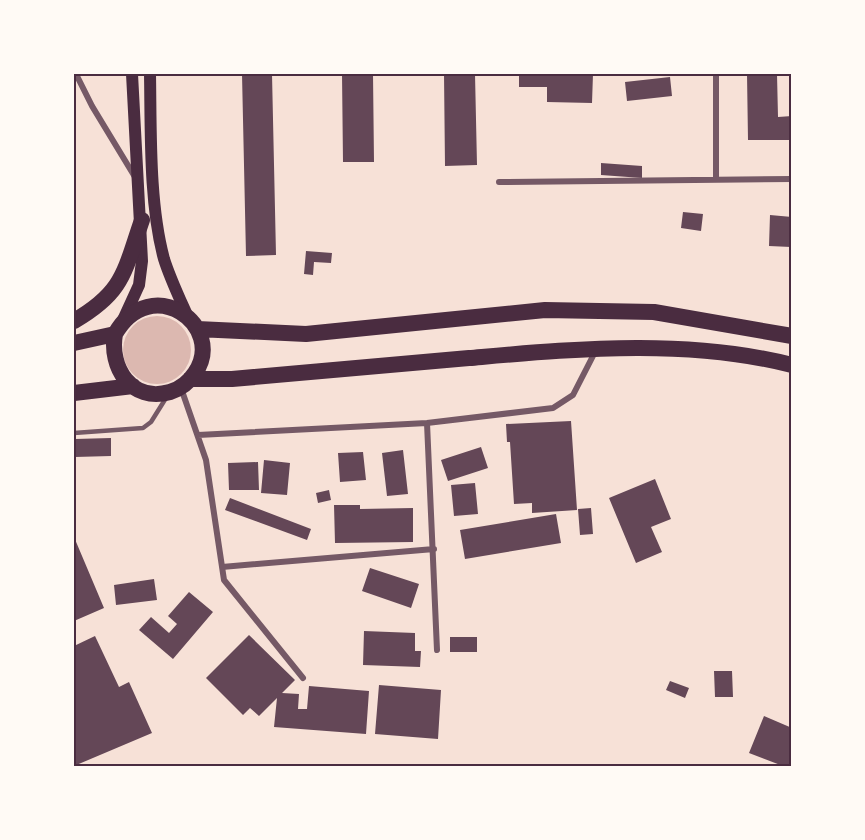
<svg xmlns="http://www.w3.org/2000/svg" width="865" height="840" font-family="Mulish,sans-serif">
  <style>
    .water { fill: #dcb8b0 }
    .building { fill: #644757 }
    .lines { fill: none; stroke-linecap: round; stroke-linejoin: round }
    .service { stroke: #755966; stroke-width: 4.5 }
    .minor { stroke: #755966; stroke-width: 6 }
    .secondary { stroke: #4a2c40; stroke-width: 12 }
    .trunk { stroke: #4a2c40; stroke-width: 16 }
    .neatline { fill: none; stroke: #4a2c40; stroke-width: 2 }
  </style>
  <rect width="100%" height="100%" fill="#f7e1d7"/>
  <path class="water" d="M123 350a34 34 0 1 1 68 0a34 34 0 1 1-68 0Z"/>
  <path class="building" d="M 242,74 L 272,74 L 276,255 L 246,256 Z
    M 342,74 L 373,74 L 374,162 L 343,162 Z
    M 444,74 L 475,74 L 477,165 L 445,166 Z
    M 519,74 L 593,74 L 592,103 L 547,102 L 547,87 L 519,87 Z
    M 747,74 L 777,74 L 778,117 L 792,116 L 792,140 L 748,140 Z
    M 670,77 L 672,96 L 627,101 L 625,82 Z
    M 601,163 L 642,166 L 642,178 L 601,175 Z
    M 683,212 L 703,214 L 701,231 L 681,228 Z
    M 770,215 L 792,217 L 791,247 L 769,246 Z
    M 306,251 L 332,253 L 331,263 L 314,262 L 313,275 L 304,274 Z
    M 571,421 L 577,510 L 532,513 L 532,503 L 514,504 L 510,442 L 507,442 L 506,424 Z
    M 111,438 L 111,456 L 75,457 L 75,439 Z
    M 481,447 L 488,468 L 448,481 L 441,460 Z
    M 403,450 L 408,494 L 387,496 L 382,453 Z
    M 363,452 L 366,480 L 340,482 L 338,453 Z
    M 264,460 L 290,463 L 287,495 L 261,493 Z
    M 258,462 L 259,490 L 229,490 L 228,463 Z
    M 655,479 L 671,519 L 651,527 L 662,552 L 636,563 L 609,498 Z
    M 475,483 L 478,514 L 454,516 L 451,485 Z
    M 329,490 L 331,500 L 318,503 L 316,493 Z
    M 230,498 L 311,529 L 307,540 L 225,510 Z
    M 334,505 L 360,505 L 360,509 L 413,508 L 413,542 L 335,543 Z
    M 591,508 L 593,534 L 580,535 L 578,509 Z
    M 556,514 L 561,543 L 465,559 L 460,530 Z
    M 74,537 L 104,608 L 74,621 Z
    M 370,568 L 419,584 L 411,608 L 362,591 Z
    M 154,579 L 157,600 L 116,605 L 114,585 Z
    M 189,592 L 213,612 L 173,659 L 139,630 L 151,617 L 169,633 L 177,624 L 168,616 Z
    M 364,631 L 415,633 L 415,651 L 421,651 L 420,667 L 363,665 Z
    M 249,635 L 295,680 L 282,693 L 299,694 L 298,709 L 307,709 L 309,686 L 369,691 L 366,734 L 274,727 L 277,698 L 259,716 L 250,708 L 243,715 L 206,678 Z
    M 95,636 L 119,687 L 129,682 L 152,733 L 74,766 L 74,646 Z
    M 450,637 L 477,637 L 477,652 L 450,652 Z
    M 714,671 L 732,671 L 733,697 L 715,697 Z
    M 670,681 L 689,688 L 685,698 L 666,690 Z
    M 379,685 L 441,690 L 438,739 L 375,734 Z
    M 764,716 L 792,728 L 792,766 L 783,766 L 749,753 Z"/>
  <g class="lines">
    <path class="service" d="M 74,433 L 143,428 L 151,422 L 166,398"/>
    <path class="minor" d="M 76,74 L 92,106 L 135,177
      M 716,180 L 716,74
      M 499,182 L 792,179
      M 181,388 L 206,460 L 224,580 L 303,678
      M 427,423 L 437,650
      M 198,435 L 427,423 L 553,408 L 573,395 L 595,352
      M 222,567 L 434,549"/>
    <path class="secondary" d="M 150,74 C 151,131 149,204 164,259 C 170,278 179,297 187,315
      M 123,320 L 139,285 L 142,261 L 132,74"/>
    <path class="trunk" d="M 74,321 C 124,292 124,272 142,220
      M 197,329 L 306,334 L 545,310 L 654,312 L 792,336
      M 74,343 L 115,334 C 151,271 227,326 195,373 C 189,382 180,389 170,392 C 131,403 109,367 115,334
      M 190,379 L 232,379 C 311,372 390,365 469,358 C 575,349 686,338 792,365
      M 74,393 L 133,386"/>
  </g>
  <rect width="865" height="840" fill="none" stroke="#fffaf5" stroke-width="150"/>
  <rect x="75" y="75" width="715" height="690" class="neatline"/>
</svg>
